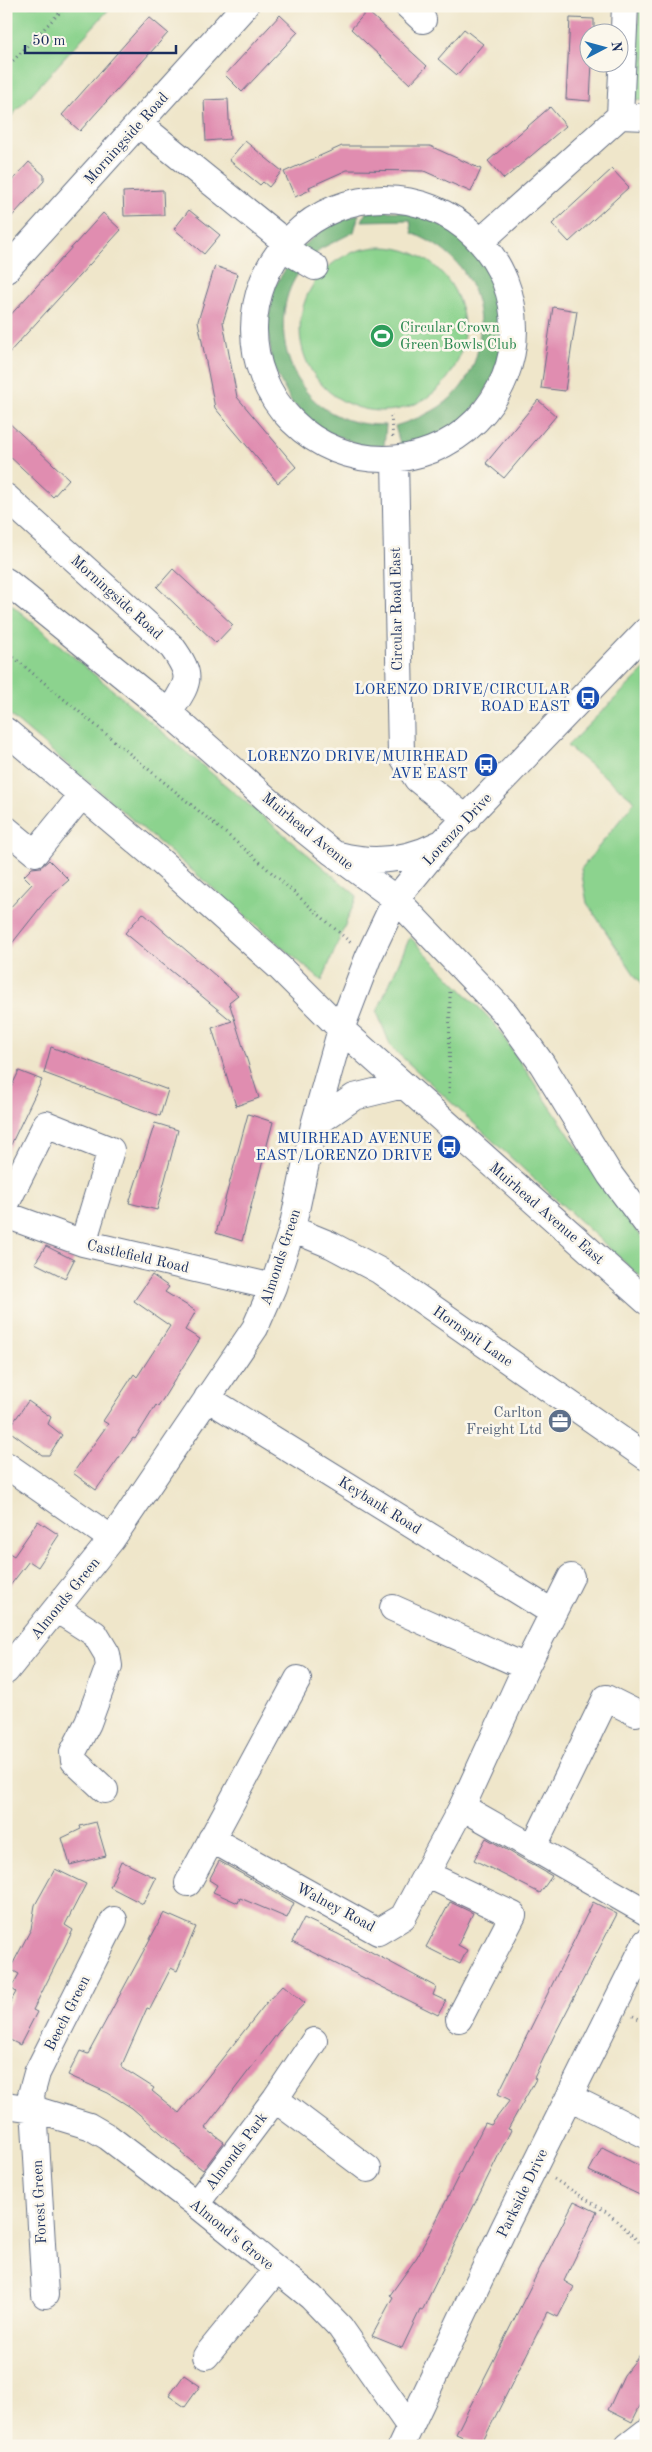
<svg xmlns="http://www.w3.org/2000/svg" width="652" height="2452" font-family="'Old Standard TT',serif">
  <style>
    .green { fill: #8cd38e; stroke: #548176 }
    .forest { fill: #71b579; stroke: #46726c }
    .building { fill: #e08db0 }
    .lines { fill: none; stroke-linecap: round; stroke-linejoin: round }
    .minor-casing { stroke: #656f84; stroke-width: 28 }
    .path { stroke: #656f84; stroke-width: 3; stroke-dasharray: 1 4; stroke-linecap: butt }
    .minor { stroke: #fff; stroke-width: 26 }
    .labels { text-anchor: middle; stroke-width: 5; stroke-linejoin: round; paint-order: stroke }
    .street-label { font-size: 15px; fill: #1b2f5e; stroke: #fbf7ec }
    .leisure-label { font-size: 15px; fill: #27864d; stroke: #fbf7ec; text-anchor: start }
    .transit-label { font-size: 15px; fill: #164399; stroke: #fbf7ec; text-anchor: end }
    .service-label { font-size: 15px; fill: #4e5e75; stroke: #fbf7ec; text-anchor: end }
  </style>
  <rect width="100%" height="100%" fill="#fbf7ec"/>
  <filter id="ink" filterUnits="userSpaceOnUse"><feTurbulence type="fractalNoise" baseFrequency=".02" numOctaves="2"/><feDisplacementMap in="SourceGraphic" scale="10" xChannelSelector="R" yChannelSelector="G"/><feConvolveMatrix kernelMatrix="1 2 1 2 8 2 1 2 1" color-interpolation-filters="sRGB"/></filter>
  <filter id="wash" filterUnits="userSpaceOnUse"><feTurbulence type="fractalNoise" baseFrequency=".0096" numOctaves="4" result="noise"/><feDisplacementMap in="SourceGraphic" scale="20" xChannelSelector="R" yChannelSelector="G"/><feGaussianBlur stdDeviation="1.12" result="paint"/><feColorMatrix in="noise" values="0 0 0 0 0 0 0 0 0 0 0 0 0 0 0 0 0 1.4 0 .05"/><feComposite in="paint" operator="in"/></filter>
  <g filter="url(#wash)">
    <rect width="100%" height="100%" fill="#efe6ca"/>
    <path class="green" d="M 6,6 L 112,6 L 6,122 Z
      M 639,6 L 646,6 L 646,101 L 635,100 Z
      M300 329a82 82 0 1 1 164 0a82 82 0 1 1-164 0Z
      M 6,600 L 357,896 L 322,981 L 6,712 Z
      M 646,668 L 646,992 L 587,903 L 581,869 L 635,801 L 567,746 Z
      M 410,937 L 494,1023 L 625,1218 L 646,1241 L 646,1282 L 391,1047 L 377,1012 Z"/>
    <path class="forest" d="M 366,212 C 379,212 395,210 408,213 C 502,235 532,339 471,412 C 453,432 426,440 401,447 L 395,426 C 417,419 436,412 453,396 C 489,361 489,295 454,260 C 441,247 428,240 412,233 L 410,220 L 362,221 Z
      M 359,214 L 354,232 L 320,249 L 311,260 L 296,251 L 328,226 Z
      M 291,260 L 304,266 C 266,309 283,389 334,414 C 351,423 367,425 386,425 L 384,446 L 360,445 L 323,430 L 292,403 L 273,367 L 267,326 L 275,286 Z"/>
    <g id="blocks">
      <path class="building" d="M 367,11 L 427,66 L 410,84 L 351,29 Z
        M 280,15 L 298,32 L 242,92 L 225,75 Z
        M 149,17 L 168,33 L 80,131 L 62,115 Z
        M 570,18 L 594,19 L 594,32 L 590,32 L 590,62 L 592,62 L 590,101 L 566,99 Z
        M 464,29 L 483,44 L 457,75 L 438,59 Z
        M 228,99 L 230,139 L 206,141 L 204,100 Z
        M 550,107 L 566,126 L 504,179 L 488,161 Z
        M 245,141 L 282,171 L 269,187 L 263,182 L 260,185 L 229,160 Z
        M 342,146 L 430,146 L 481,169 L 471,192 L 424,171 L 347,170 L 309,187 L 310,190 L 295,197 L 284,172 Z
        M 29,162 L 44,175 L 44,181 L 6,223 L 6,187 Z
        M 612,169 L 629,187 L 569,242 L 552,224 Z
        M 163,190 L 164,215 L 124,216 L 123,192 Z
        M 189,210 L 220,235 L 204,254 L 174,229 Z
        M 103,213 L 121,230 L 6,356 L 6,320 Z
        M 215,266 L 238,274 L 223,322 L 237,397 L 296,467 L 278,483 L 215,408 L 198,321 Z
        M 553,307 L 577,311 L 565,391 L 541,388 Z
        M 538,400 L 556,416 L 504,478 L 486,463 Z
        M 6,420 L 69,479 L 53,497 L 6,453 Z
        M 173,569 L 233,625 L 216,643 L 157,587 Z
        M 49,860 L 69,880 L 47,899 L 6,951 L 6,912 L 32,884 L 24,876 L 32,868 L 41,867 Z
        M 143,913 L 238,995 L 229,1002 L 259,1098 L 236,1106 L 212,1028 L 232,1021 L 125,933 Z
        M 51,1047 L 168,1090 L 160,1116 L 44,1073 Z
        M 19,1071 L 42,1080 L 6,1155 L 6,1098 Z
        M 248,1114 L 273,1122 L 242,1241 L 216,1233 Z
        M 155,1123 L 178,1130 L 157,1210 L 129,1203 Z
        M 46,1246 L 74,1260 L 65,1278 L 35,1263 Z
        M 152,1275 L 169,1287 L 165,1292 L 196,1311 L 185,1330 L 200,1339 L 158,1407 L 156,1405 L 135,1439 L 133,1438 L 96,1490 L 73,1473 L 108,1424 L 103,1421 L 134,1374 L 137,1377 L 170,1326 L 134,1301 Z
        M 28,1401 L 51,1417 L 48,1424 L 62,1435 L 49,1455 L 42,1455 L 8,1430 Z
        M 38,1521 L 59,1535 L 38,1567 L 29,1561 L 6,1591 L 6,1551 L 14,1556 Z
        M 96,1822 L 106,1856 L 70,1865 L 62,1838 L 81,1829 L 80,1826 Z
        M 486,1838 L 552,1876 L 540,1893 L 474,1860 Z
        M 121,1861 L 156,1878 L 143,1904 L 110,1887 Z
        M 219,1861 L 294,1903 L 287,1918 L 240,1898 L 238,1903 L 213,1892 L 217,1885 L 209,1880 Z
        M 55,1869 L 86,1884 L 65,1925 L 73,1930 L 33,2010 L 37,2012 L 20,2045 L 6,2038 L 6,2010 L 16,1992 L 11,1988 L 19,1974 L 10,1969 L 31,1929 L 35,1905 Z
        M 450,1902 L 473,1913 L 458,1945 L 467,1950 L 460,1964 L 426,1947 Z
        M 593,1902 L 617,1914 L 554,2036 L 534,2078 L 536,2079 L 508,2129 L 511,2130 L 422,2311 L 420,2310 L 402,2348 L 372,2336 L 393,2297 L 390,2295 L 417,2257 L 431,2231 L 485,2123 L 491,2125 L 510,2100 L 498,2094 Z
        M 164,1913 L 196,1927 L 177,1971 L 171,1968 L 150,2009 L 147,2008 L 121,2067 L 154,2088 L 152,2091 L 179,2113 L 267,2002 L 283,1985 L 305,2003 L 283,2026 L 205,2128 L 224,2142 L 203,2170 L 181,2153 L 182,2151 L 132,2108 L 108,2093 L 68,2075 L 80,2051 L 88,2054 Z
        M 304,1918 L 338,1934 L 436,1987 L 433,1995 L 446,2001 L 438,2015 L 292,1942 Z
        M 602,2147 L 646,2169 L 646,2198 L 589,2171 Z
        M 574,2201 L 597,2212 L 564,2281 L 574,2287 L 558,2317 L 548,2312 L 481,2445 L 456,2434 Z
        M 646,2347 L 646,2394 L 632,2422 L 608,2410 L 624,2375 Z
        M 184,2375 L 200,2386 L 185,2407 L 169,2396 Z"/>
    </g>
  </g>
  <g filter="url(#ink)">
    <use href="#blocks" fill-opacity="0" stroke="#656f84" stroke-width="1"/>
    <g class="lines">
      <g class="minor-casing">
        <path id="minor" d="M 408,6 L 423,20
          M 625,6 L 620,116 L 646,117
          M 139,124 L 285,242 L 293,254 L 315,267
          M254 329a130 130 0 1 1 260 0a130 130 0 1 1-260 0Z
          M 481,241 L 620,116
          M 6,270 L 245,6
          M 395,460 L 401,754 L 417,779 L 467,819
          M 6,497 L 172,647 C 195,679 188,682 169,713
          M 6,581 L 169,713 L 277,808 L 333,853 L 396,899 L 506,1014 L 542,1064 L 610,1175 L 646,1223
          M 6,731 L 160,861 L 280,968 L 341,1029 L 646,1301
          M 6,829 L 35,853 L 82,795
          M 339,855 C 373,864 408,860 439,844
          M 314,1125 L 354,1097 L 403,1085
          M 6,1204 L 46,1124 L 111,1150 L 83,1243
          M 6,1215 L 83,1243 L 273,1287
          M 292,1229 L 331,1245 L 380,1271 L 646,1457
          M 207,1398 L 552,1612
          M 6,1465 L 112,1539
          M 393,1608 L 526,1667
          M 56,1609 L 95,1634 L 107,1654 L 109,1666 L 88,1723 L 73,1752 L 74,1761 L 105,1790
          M 6,1671 L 112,1539 L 255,1328 L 273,1287 L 292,1229 L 314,1125 L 341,1029 L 368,958 L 396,899 L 442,843 L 646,631
          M 462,1807 L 646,1912
          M 211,1839 L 378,1932 L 403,1917 L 462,1807 L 526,1667 L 571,1577
          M 533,1848 L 606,1698 L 636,1713
          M 426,1874 L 513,1915 L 459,2019
          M 188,1883 L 298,1679
          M 569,2097 L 646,2135
          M 275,2099 L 368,2169
          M 6,2105 L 33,2109 L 89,2126 L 108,2137 L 196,2204 L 311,2297 L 340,2327 L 410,2427
          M 196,2204 L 275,2099 L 314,2041
          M 45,2295 L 35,2124 L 31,2095 L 37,2073 L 114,1920
          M 206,2356 L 276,2270
          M 401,2446 L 503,2230 L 646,1942
          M 628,2446 L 646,2432"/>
      </g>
      <path class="path" d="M 6,68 L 66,6
        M 391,416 L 393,438
        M 6,651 L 253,856 L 351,943
        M 449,1093 L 450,990
        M 633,2016 L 646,2022
        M 554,2179 L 608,2213 L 646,2248"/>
      <use href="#minor" class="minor"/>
    </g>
  </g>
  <defs>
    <g id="stadium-disc" transform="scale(1.25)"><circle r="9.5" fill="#2e9e5b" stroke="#fbf7ec"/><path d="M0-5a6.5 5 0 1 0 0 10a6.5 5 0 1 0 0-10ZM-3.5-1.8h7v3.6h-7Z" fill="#fff"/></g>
    <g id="bus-disc" transform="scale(1.25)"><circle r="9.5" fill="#1a4fb4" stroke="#fbf7ec"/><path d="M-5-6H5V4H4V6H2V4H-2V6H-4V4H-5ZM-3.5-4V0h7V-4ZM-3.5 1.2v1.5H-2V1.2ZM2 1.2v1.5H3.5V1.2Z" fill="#fff"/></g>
    <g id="office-disc" transform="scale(1.25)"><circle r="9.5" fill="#5c6f8a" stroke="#fbf7ec"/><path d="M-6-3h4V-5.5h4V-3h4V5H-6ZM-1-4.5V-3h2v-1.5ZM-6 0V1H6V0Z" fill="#fff"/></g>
  </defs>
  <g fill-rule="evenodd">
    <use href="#stadium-disc" x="382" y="336"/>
    <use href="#bus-disc" x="588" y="698"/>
    <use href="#bus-disc" x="486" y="765"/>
    <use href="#bus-disc" x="449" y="1147"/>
    <use href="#office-disc" x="560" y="1421"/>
  </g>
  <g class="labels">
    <g class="street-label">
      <text transform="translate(126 138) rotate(-48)" y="5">Morningside Road</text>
      <text transform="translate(117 597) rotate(42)" y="5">Morningside Road</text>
      <text transform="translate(396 609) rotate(-91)" y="5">Circular Road East</text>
      <text transform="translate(457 829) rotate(-47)" y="5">Lorenzo Drive</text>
      <text transform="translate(308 831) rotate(39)" y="5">Muirhead Avenue</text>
      <text transform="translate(547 1213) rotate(41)" y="5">Muirhead Avenue East</text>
      <text transform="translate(138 1256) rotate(13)" y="5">Castlefield Road</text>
      <text transform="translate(280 1257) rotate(-72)" y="5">Almonds Green</text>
      <text transform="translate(473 1336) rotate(35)" y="5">Hornspit Lane</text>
      <text transform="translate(380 1505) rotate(32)" y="5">Keybank Road</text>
      <text transform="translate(65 1598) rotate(-51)" y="5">Almonds Green</text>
      <text transform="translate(336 1907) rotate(28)" y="5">Walney Road</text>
      <text transform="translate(67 2013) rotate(-63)" y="5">Beech Green</text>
      <text transform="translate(236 2151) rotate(-53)" y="5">Almonds Park</text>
      <text transform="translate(522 2193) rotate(-64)" y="5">Parkside Drive</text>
      <text transform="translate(39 2202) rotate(-93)" y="5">Forest Green</text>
      <text transform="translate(232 2234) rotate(39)" y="5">Almond's Grove</text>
    </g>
    <g class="leisure-label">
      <text x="400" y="332">Circular Crown<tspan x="400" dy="17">Green Bowls Club</tspan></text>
    </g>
    <g class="transit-label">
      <text x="570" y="694">LORENZO DRIVE/CIRCULAR<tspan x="570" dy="17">ROAD EAST</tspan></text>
      <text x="468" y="761">LORENZO DRIVE/MUIRHEAD<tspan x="468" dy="17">AVE EAST</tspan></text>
      <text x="432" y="1143">MUIRHEAD AVENUE<tspan x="432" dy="17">EAST/LORENZO DRIVE</tspan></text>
    </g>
    <g class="service-label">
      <text x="542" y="1417">Carlton<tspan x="542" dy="17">Freight Ltd</tspan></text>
    </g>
  </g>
  <rect width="652" height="2452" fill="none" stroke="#fbf7ec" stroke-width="25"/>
  <g transform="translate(604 48) rotate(84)"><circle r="24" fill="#fbf7ec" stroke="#a1a7b3"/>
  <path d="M0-4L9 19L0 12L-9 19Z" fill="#1f6fb2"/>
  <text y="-8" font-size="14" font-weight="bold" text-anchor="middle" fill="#1b2f5e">N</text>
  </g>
  <path d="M25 45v8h151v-8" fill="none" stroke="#1b2f5e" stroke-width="2.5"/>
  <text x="32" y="45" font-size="15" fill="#1b2f5e" stroke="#fbf7ec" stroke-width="4" paint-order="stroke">50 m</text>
</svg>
